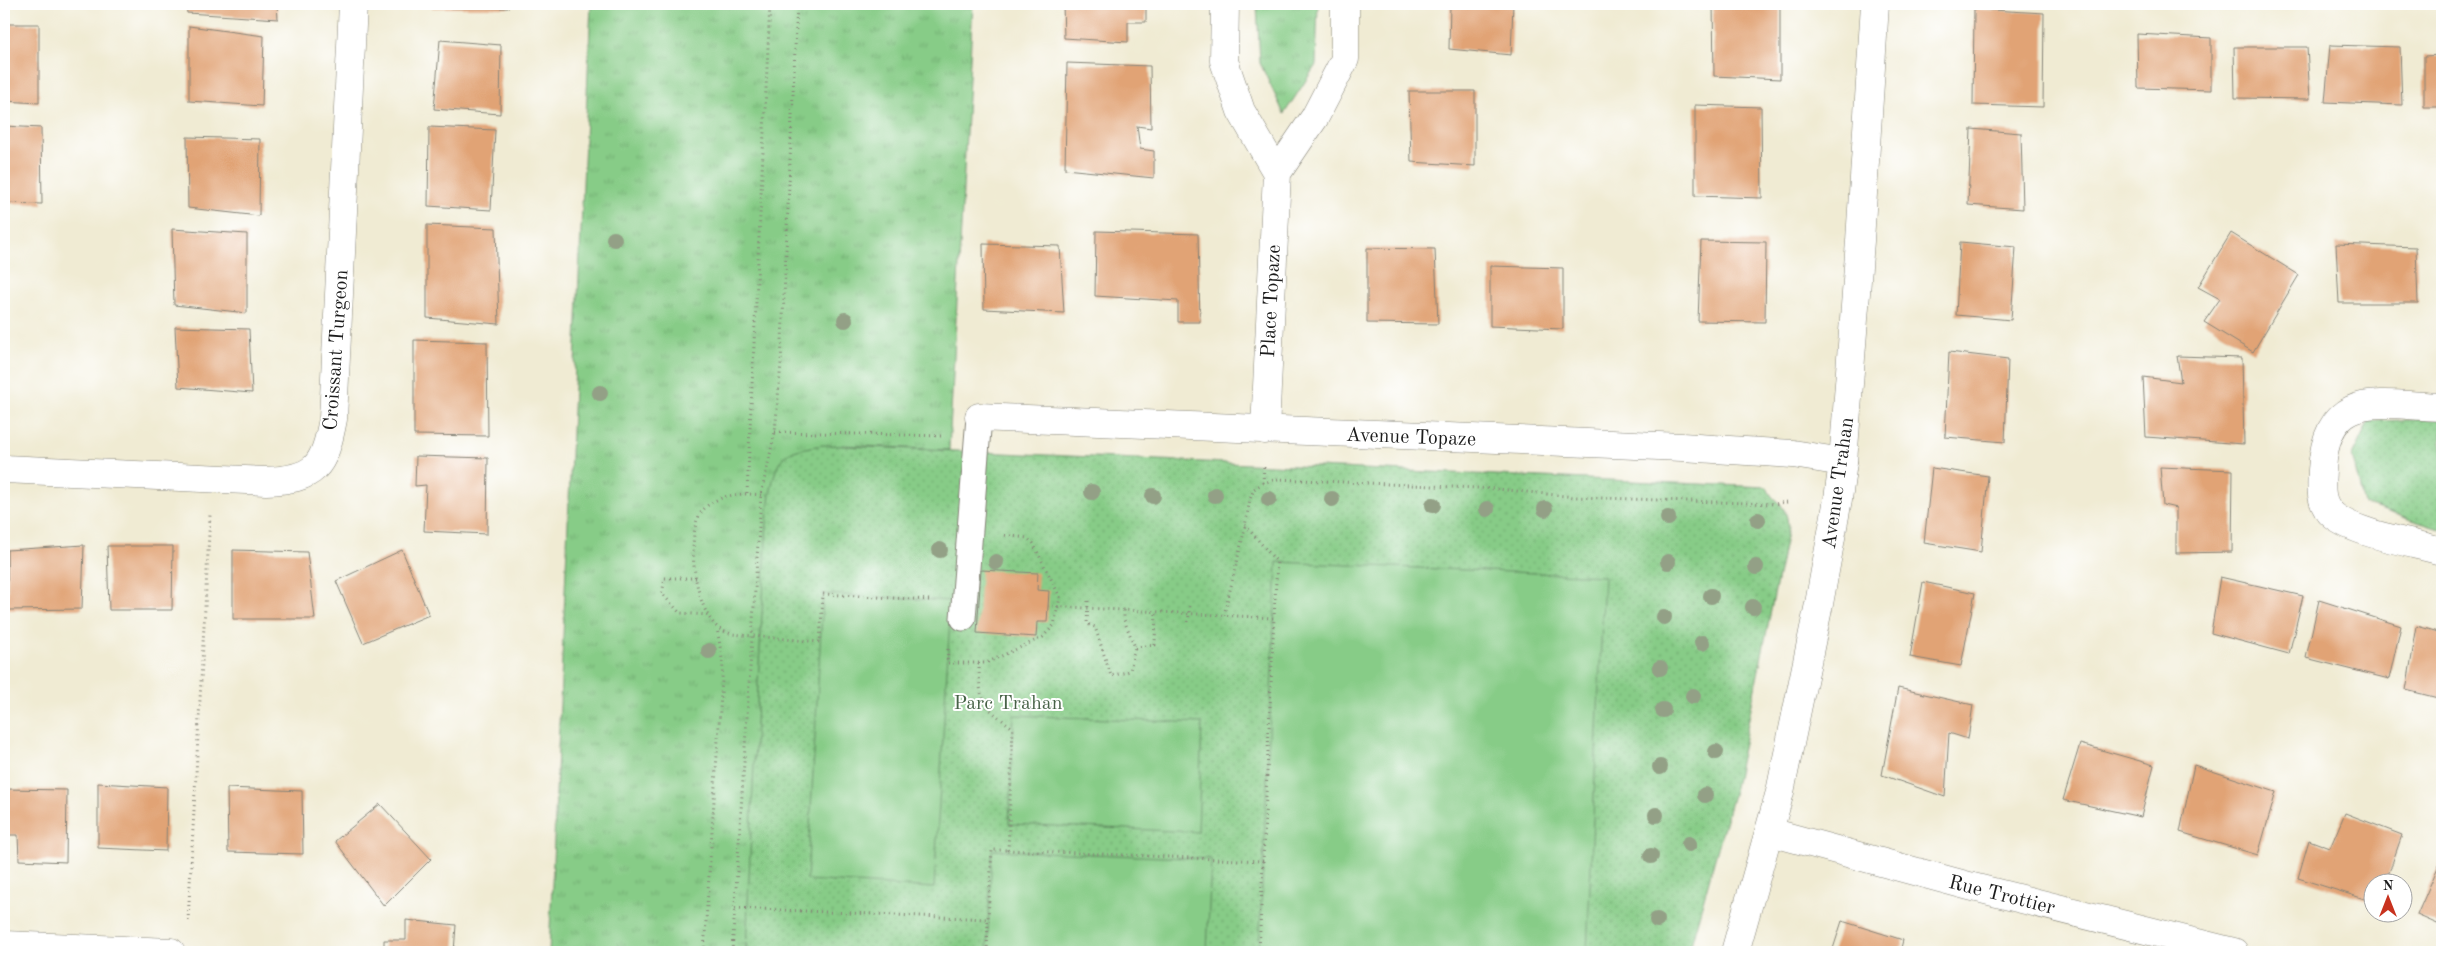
<svg xmlns="http://www.w3.org/2000/svg" width="2446" height="956" font-family="'Old Standard TT',serif">
  <style>
    .grass { fill: url(#grass-tufts); stroke: #527452 }
    .park { fill: url(#park-dots); stroke: #527452 }
    .garden { fill: #87cc87; stroke: #527452 }
    .building { fill: #e1a375 }
    .lines { fill: none; stroke-linecap: round; stroke-linejoin: round }
    .service-casing { stroke: #868478; stroke-width: 27 }
    .minor-casing { stroke: #868478; stroke-width: 29 }
    .tertiary-casing { stroke: #868478; stroke-width: 29 }
    .path { stroke: #868478; stroke-width: 3; stroke-dasharray: 1 4; stroke-linecap: butt }
    .service { stroke: #fff; stroke-width: 25 }
    .minor { stroke: #fff; stroke-width: 28 }
    .tertiary { stroke: #fff; stroke-width: 28 }
    .tree { fill: #93a086 }
    .labels { text-anchor: middle; stroke-width: 4; stroke-linejoin: round; paint-order: stroke }
    .street-label { font-size: 20px; fill: #1c1c1c; stroke: #fff }
    .park-label { font-size: 20px; fill: #476247; stroke: #fff }
  </style>
  <defs>
    <pattern id="grass-tufts" width="24" height="20" patternUnits="userSpaceOnUse" patternTransform="scale(1.25)"><rect width="24" height="20" fill="#87cc87"/><path d="M3 7l-1-3M5 7V3M7 7l1-3M15 17l-1-3M17 17v-4M19 17l1-3" fill="none" stroke="#74af74"/></pattern>
    <pattern id="park-dots" width="8" height="8" patternUnits="userSpaceOnUse" patternTransform="scale(1.25)"><rect width="8" height="8" fill="#87cc87"/><path d="M2 2h.1M6 6h.1" fill="none" stroke="#74af74" stroke-width="1.8" stroke-linecap="round"/></pattern>
  </defs>
  <rect width="100%" height="100%" fill="#fff"/>
  <filter id="ink" filterUnits="userSpaceOnUse"><feTurbulence type="fractalNoise" baseFrequency=".02" numOctaves="2"/><feDisplacementMap in="SourceGraphic" scale="10" xChannelSelector="R" yChannelSelector="G"/><feConvolveMatrix kernelMatrix="1 2 1 2 8 2 1 2 1" color-interpolation-filters="sRGB"/></filter>
  <filter id="wash" filterUnits="userSpaceOnUse"><feTurbulence type="fractalNoise" baseFrequency=".0096" numOctaves="4" result="noise"/><feDisplacementMap in="SourceGraphic" scale="20" xChannelSelector="R" yChannelSelector="G"/><feGaussianBlur stdDeviation="1.12" result="paint"/><feColorMatrix in="noise" values="0 0 0 0 0 0 0 0 0 0 0 0 0 0 0 0 0 1.4 0 .05"/><feComposite in="paint" operator="in"/></filter>
  <g filter="url(#wash)">
    <rect width="100%" height="100%" fill="#f0ebd3"/>
    <path class="grass" d="M 591,4 L 973,4 L 949,450 L 842,445 L 761,637 L 746,952 L 549,952 Z
      M 1260,4 L 1318,4 L 1316,65 L 1284,114 L 1260,63 L 1257,6 Z"/>
    <path class="park" d="M 2442,419 L 2442,530 L 2364,504 L 2352,456 L 2369,421 Z
      M 823,445 L 1767,487 C 1773,505 1787,500 1788,527 L 1735,787 L 1689,952 L 746,952 C 751,829 756,705 764,582 C 766,551 765,484 781,460 C 788,449 811,447 823,445 Z"/>
    <path class="garden" d="M 1277,562 L 1604,576 L 1587,952 L 1259,952 Z
      M 823,594 L 951,601 L 934,888 L 807,880 Z
      M 1014,715 L 1202,723 L 1198,832 L 1009,824 Z
      M 992,850 L 1211,859 L 1207,952 L 987,952 Z"/>
    <g id="blocks">
      <path class="building" d="M 186,4 L 277,4 L 278,19 L 187,13 Z
        M 432,4 L 508,4 L 508,8 L 432,8 Z
        M 1063,4 L 1146,4 L 1146,22 L 1128,22 L 1128,42 L 1064,38 Z
        M 1450,4 L 1513,4 L 1511,55 L 1449,49 Z
        M 1713,4 L 1780,4 L 1780,79 L 1714,76 Z
        M 1974,9 L 2044,13 L 2043,107 L 1973,105 Z
        M 4,24 L 39,24 L 39,103 L 4,101 Z
        M 189,26 L 264,36 L 262,106 L 189,101 Z
        M 2137,34 L 2211,38 L 2211,90 L 2138,88 Z
        M 440,40 L 501,45 L 500,114 L 434,109 Z
        M 2330,45 L 2400,47 L 2402,105 L 2325,102 Z
        M 2234,47 L 2307,47 L 2310,99 L 2235,98 Z
        M 2442,55 L 2442,107 L 2424,107 L 2424,56 Z
        M 1067,63 L 1150,66 L 1151,128 L 1137,126 L 1140,149 L 1154,151 L 1154,178 L 1065,169 Z
        M 1409,91 L 1475,91 L 1475,166 L 1411,162 Z
        M 1695,105 L 1761,107 L 1762,198 L 1695,196 Z
        M 4,126 L 41,128 L 42,204 L 4,203 Z
        M 429,127 L 495,130 L 491,210 L 428,206 Z
        M 1971,129 L 2021,133 L 2023,209 L 1968,205 Z
        M 187,137 L 260,139 L 259,216 L 188,208 Z
        M 427,225 L 496,228 L 499,324 L 427,318 Z
        M 4,226 L 7,226 L 5,250 L 4,250 Z
        M 172,229 L 247,234 L 247,313 L 174,305 Z
        M 1096,231 L 1198,234 L 1200,322 L 1178,322 L 1178,301 L 1095,296 Z
        M 2231,233 L 2299,275 L 2253,352 L 2204,322 L 2220,299 L 2198,287 Z
        M 1701,241 L 1766,242 L 1765,322 L 1698,321 Z
        M 1960,242 L 2016,247 L 2011,320 L 1956,315 Z
        M 983,244 L 1060,246 L 1064,313 L 984,309 Z
        M 2336,244 L 2416,247 L 2418,303 L 2339,303 Z
        M 1367,248 L 1435,249 L 1438,324 L 1367,323 Z
        M 1490,266 L 1563,268 L 1563,329 L 1490,326 Z
        M 175,327 L 249,329 L 252,393 L 178,387 Z
        M 414,340 L 487,342 L 488,436 L 414,435 Z
        M 1949,352 L 2008,359 L 2005,442 L 1945,437 Z
        M 2177,356 L 2242,358 L 2244,444 L 2146,437 L 2143,377 L 2181,382 Z
        M 416,456 L 488,458 L 487,534 L 424,531 L 426,485 L 415,486 Z
        M 2160,467 L 2233,470 L 2232,552 L 2176,553 L 2176,508 L 2163,505 Z
        M 1932,468 L 1988,476 L 1981,552 L 1924,543 Z
        M 84,545 L 82,609 L 8,610 L 7,550 Z
        M 107,546 L 173,546 L 172,610 L 109,610 Z
        M 233,550 L 307,552 L 315,619 L 233,619 Z
        M 402,550 L 429,615 L 363,643 L 336,581 Z
        M 981,570 L 1038,573 L 1037,590 L 1049,591 L 1047,622 L 1037,622 L 1036,637 L 977,633 Z
        M 2220,577 L 2303,596 L 2289,654 L 2211,633 Z
        M 1923,582 L 1975,593 L 1961,666 L 1910,657 Z
        M 2319,600 L 2401,626 L 2389,679 L 2306,658 Z
        M 2417,626 L 2442,633 L 2442,699 L 2406,690 Z
        M 1898,688 L 1973,705 L 1968,739 L 1949,733 L 1945,797 L 1882,775 Z
        M 2080,744 L 2154,765 L 2141,817 L 2063,800 Z
        M 2194,765 L 2276,792 L 2258,855 L 2180,832 Z
        M 98,783 L 167,787 L 166,851 L 98,848 Z
        M 227,788 L 302,791 L 303,854 L 228,852 Z
        M 4,789 L 67,790 L 66,862 L 19,860 L 18,835 L 4,835 Z
        M 380,804 L 431,859 L 384,906 L 335,841 Z
        M 2345,813 L 2402,835 L 2385,884 L 2374,884 L 2374,902 L 2298,878 L 2309,840 L 2330,848 Z
        M 2442,858 L 2442,926 L 2417,915 Z
        M 406,920 L 456,925 L 454,952 L 384,952 L 384,940 L 406,940 Z
        M 1842,921 L 1903,940 L 1900,952 L 1832,952 Z"/>
    </g>
  </g>
  <g filter="url(#ink)">
    <use href="#blocks" fill-opacity="0" stroke="#868478" stroke-width="1"/>
    <g class="lines">
      <g class="service-casing">
        <path id="service" d="M 963,618 L 979,417"/>
      </g>
      <g class="minor-casing">
        <path id="minor" d="M 1225,4 L 1224,61 L 1241,111 L 1277,173
          M 2442,407 C 2379,405 2327,387 2322,470 C 2321,487 2319,504 2334,516 C 2356,534 2414,543 2442,551
          M 979,417 L 1682,447 L 1793,454 L 1843,462
          M 1265,430 L 1277,173 L 1315,117 L 1345,59 L 1345,4
          M 4,469 L 266,481 C 316,479 324,467 333,419 L 353,4
          M 1770,832 L 1969,886 L 2234,952
          M 4,945 L 171,952"/>
      </g>
      <g class="tertiary-casing">
        <path id="tertiary" d="M 1735,952 L 1780,792 L 1819,604 L 1838,499 L 1843,462 L 1860,241 L 1875,4"/>
      </g>
      <path class="path" d="M 775,432 L 944,436
        M 1263,483 L 1264,465
        M 747,493 L 770,4
        M 761,495 C 739,492 707,495 697,520 C 688,547 695,607 717,627 C 720,630 726,632 731,634 L 820,642 L 823,594 L 930,600
        M 1245,525 L 1277,562 L 1274,618
        M 696,578 L 665,578 L 662,594 L 680,613 L 708,615
        M 1088,601 L 1087,624 L 1095,627 L 1111,676 L 1130,671 L 1135,647 L 1124,620 L 1124,610
        M 1224,615 L 1244,532 L 1250,499 L 1254,489 L 1263,483 L 1278,479 L 1498,489 L 1575,497 L 1775,504 L 1787,502
        M 1188,622 L 1190,605
        M 1135,647 L 1155,645 L 1156,611
        M 948,649 L 947,663 L 986,663 L 1043,637 L 1054,625 L 1060,597 L 1033,543 L 1027,538 L 1003,535
        M 979,663 C 979,702 982,705 1013,728 L 1008,850 L 1263,861 L 1274,618 L 1048,606
        M 735,908 L 988,919 L 992,850 L 1008,850
        M 188,921 L 210,515
        M 704,952 L 723,664 L 717,628
        M 732,952 L 761,495 L 775,432 L 781,363 L 797,4
        M 987,952 L 988,919
        M 1259,952 L 1263,861"/>
      <use href="#service" class="service"/>
      <use href="#minor" class="minor"/>
      <use href="#tertiary" class="tertiary"/>
    </g>
    <g class="tree">
      <circle cx="614" cy="239" r="8"/>
      <circle cx="845" cy="320" r="8"/>
      <circle cx="600" cy="393" r="8"/>
      <circle cx="1092" cy="492" r="8"/>
      <circle cx="1215" cy="495" r="8"/>
      <circle cx="1153" cy="496" r="8"/>
      <circle cx="1269" cy="499" r="8"/>
      <circle cx="1332" cy="499" r="8"/>
      <circle cx="1433" cy="505" r="8"/>
      <circle cx="1487" cy="509" r="8"/>
      <circle cx="1545" cy="509" r="8"/>
      <circle cx="1668" cy="518" r="8"/>
      <circle cx="1758" cy="520" r="8"/>
      <circle cx="940" cy="550" r="8"/>
      <circle cx="996" cy="562" r="8"/>
      <circle cx="1668" cy="562" r="8"/>
      <circle cx="1756" cy="567" r="8"/>
      <circle cx="1711" cy="596" r="8"/>
      <circle cx="1753" cy="607" r="8"/>
      <circle cx="1664" cy="617" r="8"/>
      <circle cx="1702" cy="643" r="8"/>
      <circle cx="709" cy="651" r="8"/>
      <circle cx="1660" cy="668" r="8"/>
      <circle cx="1693" cy="696" r="8"/>
      <circle cx="1663" cy="710" r="8"/>
      <circle cx="1716" cy="752" r="8"/>
      <circle cx="1660" cy="767" r="8"/>
      <circle cx="1705" cy="795" r="8"/>
      <circle cx="1656" cy="815" r="8"/>
      <circle cx="1689" cy="844" r="8"/>
      <circle cx="1651" cy="856" r="8"/>
      <circle cx="1657" cy="920" r="8"/>
    </g>
  </g>
  <g class="labels">
    <g class="street-label">
      <text transform="translate(1270 301) rotate(-87)" y="7">Place Topaze</text>
      <text transform="translate(335 350) rotate(-86)" y="7">Croissant Turgeon</text>
      <text transform="translate(1411 436) rotate(2)" y="7">Avenue Topaze</text>
      <text transform="translate(1837 483) rotate(-82)" y="7">Avenue Trahan</text>
      <text transform="translate(2002 894) rotate(14)" y="7">Rue Trottier</text>
    </g>
    <g class="park-label">
      <text x="1008" y="709">Parc Trahan</text>
    </g>
  </g>
  <rect width="2446" height="956" fill="none" stroke="#fff" stroke-width="20"/>
  <g transform="translate(2388 898)"><circle r="24" fill="#ffffff" stroke="#a4a4a4"/>
  <path d="M0-4L9 19L0 12L-9 19Z" fill="#c8321e"/>
  <text y="-8" font-size="14" font-weight="bold" text-anchor="middle" fill="#1c1c1c">N</text>
  </g>
</svg>
